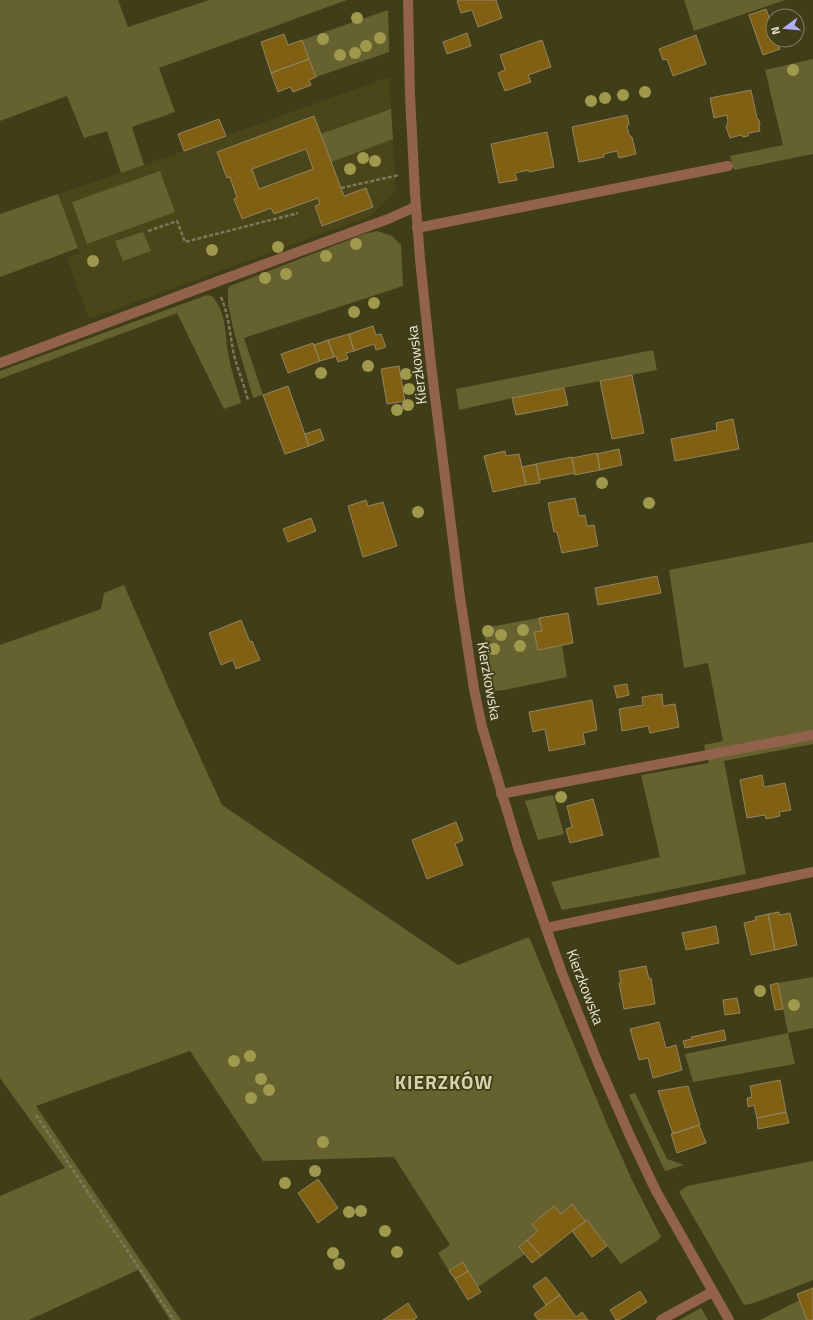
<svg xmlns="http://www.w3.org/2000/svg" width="813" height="1320" font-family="'Titillium Web',sans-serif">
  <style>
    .built { fill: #4a461a }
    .green { fill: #666230 }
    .building { fill: #806113; stroke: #948360; fill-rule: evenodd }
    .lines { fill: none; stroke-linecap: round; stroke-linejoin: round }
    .path { stroke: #7b795b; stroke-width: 2.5; stroke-dasharray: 4 2; stroke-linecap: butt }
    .lane { stroke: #92624d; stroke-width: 10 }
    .street { stroke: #92624d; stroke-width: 10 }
    .tree { fill: #9f994e }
    .labels { text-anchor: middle; stroke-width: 3.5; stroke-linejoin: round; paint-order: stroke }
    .street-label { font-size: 15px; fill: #e8e7d3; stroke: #403d19 }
    .district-label { font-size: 19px; font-weight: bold; letter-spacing: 1px; fill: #d5d3aa; stroke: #403d19 }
  </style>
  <rect width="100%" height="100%" fill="#403d19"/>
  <path class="built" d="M 389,77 L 396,190 L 370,216 L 89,319 L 67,258 L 80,253 L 58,194 L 184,151 Z"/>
  <path class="green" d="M 0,0 L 118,0 L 128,27 L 209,0 L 347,0 L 159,68 L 175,112 L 132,127 L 144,165 L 121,173 L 107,131 L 84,138 L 67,96 L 0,121 Z
    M 684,0 L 785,0 L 694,31 Z
    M 388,10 L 389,52 L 316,77 L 302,40 Z
    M 813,59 L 813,154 L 734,170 L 730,156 L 783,145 L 765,70 Z
    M 391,109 L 393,139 L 331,162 L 321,134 Z
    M 160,171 L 175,212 L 87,244 L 72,202 Z
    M 58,194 L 78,248 L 0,277 L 0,214 Z
    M 377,231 L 392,236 L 401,245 L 403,286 L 244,338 L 263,395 L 253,398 L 234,332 L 228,304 L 228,288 L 230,286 L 364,234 Z
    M 143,232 L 151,251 L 123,261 L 115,241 Z
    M 207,295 L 212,296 C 228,314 224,336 229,358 C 232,373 237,388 241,403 L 224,409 L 177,313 L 0,379 L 0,371 Z
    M 653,350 L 657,370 L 512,398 L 459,410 L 456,389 Z
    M 813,542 L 813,744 L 724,761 L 746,874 L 649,894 L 562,910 L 551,882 L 660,857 L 641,775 L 709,763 L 704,745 L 723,741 L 708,663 L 684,668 L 669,570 Z
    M 124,585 L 174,700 L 222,805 L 458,965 L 529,937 L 607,1124 L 632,1180 L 661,1237 L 658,1240 L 621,1264 L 587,1220 L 585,1221 L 572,1205 L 561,1214 L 554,1207 L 532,1223 L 538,1231 L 519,1247 L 525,1254 L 478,1287 L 463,1262 L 449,1271 L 438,1253 L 450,1245 L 394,1157 L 263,1161 L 190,1051 L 36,1106 L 181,1320 L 170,1320 L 138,1270 L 29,1320 L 0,1320 L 0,1196 L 65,1168 L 0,1078 L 0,645 L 101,609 L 104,593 Z
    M 539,618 L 542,631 L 534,632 L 538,650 L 562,645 L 567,677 L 505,690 L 494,691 L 483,628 Z
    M 553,795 L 564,834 L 538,840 L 525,801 Z
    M 813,977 L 813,1028 L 788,1033 L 795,1064 L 693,1082 L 685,1054 L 788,1033 L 778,983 Z
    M 635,1093 L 667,1159 L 684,1165 L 665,1171 L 629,1095 Z
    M 813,1161 L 813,1280 L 754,1303 L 744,1305 L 679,1192 L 687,1186 Z
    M 800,1300 L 807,1320 L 760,1320 Z
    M 701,1308 L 708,1320 L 679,1320 Z"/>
  <path class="building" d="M 460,0 L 496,0 L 502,18 L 478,27 L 472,10 L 461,13 L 457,1 Z
    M 766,9 L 773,28 L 773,40 L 777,40 L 780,49 L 763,55 L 749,15 Z
    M 467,33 L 471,46 L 447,54 L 443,42 Z
    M 284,34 L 288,45 L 302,40 L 309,59 L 271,73 L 261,42 Z
    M 696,35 L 706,64 L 673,76 L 667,59 L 663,60 L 659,49 Z
    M 542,40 L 551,67 L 528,75 L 531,82 L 505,91 L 498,73 L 505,70 L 500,55 Z
    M 309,59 L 316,77 L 309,80 L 311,85 L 293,92 L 290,87 L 278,92 L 271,73 Z
    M 751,90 L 757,118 L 759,120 L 760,124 L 759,126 L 760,131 L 749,133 L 748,136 L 743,137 L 741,135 L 730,138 L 726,127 L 728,122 L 727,115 L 714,118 L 710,98 Z
    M 627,115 L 629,123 L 627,127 L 629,135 L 632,137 L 636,154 L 619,158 L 617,151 L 604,154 L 604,157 L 579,162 L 572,127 Z
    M 314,116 L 344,196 L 366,188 L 373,207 L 322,226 L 315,206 L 320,204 L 318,198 L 274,214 L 271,208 L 242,219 L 234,199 L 237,198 L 230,177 L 227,178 L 217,152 ZM 306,149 L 313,169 L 259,189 L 252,169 Z
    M 219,119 L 226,136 L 184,151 L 178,134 Z
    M 547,132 L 554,167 L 529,172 L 529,170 L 515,173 L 517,180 L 499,183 L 491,144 Z
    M 373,326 L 376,335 L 381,334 L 386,347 L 376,350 L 374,344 L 354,351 L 349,334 Z
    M 349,334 L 354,351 L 346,353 L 348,359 L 338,362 L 336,356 L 334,357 L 328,340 Z
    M 328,340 L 334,357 L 320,361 L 314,345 Z
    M 313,343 L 320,361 L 288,373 L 281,354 Z
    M 399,366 L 405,401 L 387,404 L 381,369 Z
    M 632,375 L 644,433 L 612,439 L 600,381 Z
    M 288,386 L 309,446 L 285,454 L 263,395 Z
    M 564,388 L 568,405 L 516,415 L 512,398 Z
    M 733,419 L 739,449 L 675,461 L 671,439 L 717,430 L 716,423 Z
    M 320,429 L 324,440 L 309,446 L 305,434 Z
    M 619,449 L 622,465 L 600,470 L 597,454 Z
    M 505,451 L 506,456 L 519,454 L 526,485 L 493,492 L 484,456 Z
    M 597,453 L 600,470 L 575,475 L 572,458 Z
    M 572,457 L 575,473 L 539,480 L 536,464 Z
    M 536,464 L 540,483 L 526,485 L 522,467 Z
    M 575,498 L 579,516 L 585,515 L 587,526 L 594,525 L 598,546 L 562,553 L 557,532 L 554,532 L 548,503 Z
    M 366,500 L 368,506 L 383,502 L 397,546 L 363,557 L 348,506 Z
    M 311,518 L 316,531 L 288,542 L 283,529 Z
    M 657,576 L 661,593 L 598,605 L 595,588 Z
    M 568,613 L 573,643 L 538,650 L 534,632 L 542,631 L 539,618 Z
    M 241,620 L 250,642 L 252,641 L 260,660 L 236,669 L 233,660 L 221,665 L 209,633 Z
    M 627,684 L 629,695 L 617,698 L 614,686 Z
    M 662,694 L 663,706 L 675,704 L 679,727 L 650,733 L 648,726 L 622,731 L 619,709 L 643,705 L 642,697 Z
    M 592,700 L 597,730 L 583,733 L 585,744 L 549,751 L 545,729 L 533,732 L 529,712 Z
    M 762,775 L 764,787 L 785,783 L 791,810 L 779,812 L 780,816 L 766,819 L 765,815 L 747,818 L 740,780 Z
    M 593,799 L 603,835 L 570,843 L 566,829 L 572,827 L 567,806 Z
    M 456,822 L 463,840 L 455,844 L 463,865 L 427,879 L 412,840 Z
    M 779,912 L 779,915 L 790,913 L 797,945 L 775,950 L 768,914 Z
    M 768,914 L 775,950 L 751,955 L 744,923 L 756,920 L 755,917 Z
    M 716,926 L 719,943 L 686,950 L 682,933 Z
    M 646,966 L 649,979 L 651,978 L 655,1004 L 624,1009 L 619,983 L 621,983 L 619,971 Z
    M 778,983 L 783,1009 L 775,1010 L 770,985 Z
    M 737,998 L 740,1013 L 725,1015 L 723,1000 Z
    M 659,1022 L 666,1048 L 676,1045 L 682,1070 L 653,1078 L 648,1058 L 639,1060 L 630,1029 Z
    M 724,1030 L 726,1040 L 685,1048 L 683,1041 L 692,1039 L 691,1037 Z
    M 780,1080 L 786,1112 L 757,1118 L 754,1105 L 748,1107 L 747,1098 L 752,1097 L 750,1086 Z
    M 688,1086 L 700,1125 L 673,1134 L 658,1091 Z
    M 786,1112 L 789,1123 L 758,1129 L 757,1118 Z
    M 699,1125 L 706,1143 L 677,1153 L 671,1134 Z
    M 318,1179 L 338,1208 L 318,1223 L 298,1193 Z
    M 572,1204 L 585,1221 L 541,1256 L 527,1240 L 538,1231 L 532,1224 L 554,1206 L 561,1214 Z
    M 587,1220 L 607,1246 L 592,1257 L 572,1231 Z
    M 527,1240 L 541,1256 L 532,1263 L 519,1247 Z
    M 463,1262 L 468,1271 L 455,1279 L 449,1271 Z
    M 468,1271 L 481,1292 L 468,1300 L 455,1279 Z
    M 546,1277 L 560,1295 L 546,1305 L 533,1286 Z
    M 813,1288 L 813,1320 L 807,1320 L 797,1294 Z
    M 640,1291 L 647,1302 L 619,1320 L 616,1320 L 610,1310 Z
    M 560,1295 L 576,1317 L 582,1312 L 588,1320 L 538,1320 L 534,1314 Z
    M 408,1303 L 417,1317 L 414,1320 L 383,1320 Z"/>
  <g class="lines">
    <path class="path" d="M 341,188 L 399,175
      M 148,231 L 177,221 L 185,242 L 298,213
      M 221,297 C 229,316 230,335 234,355 C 238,370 244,385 248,400
      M 36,1115 L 174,1320"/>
    <path class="lane" d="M 417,228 L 728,166
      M 501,794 L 813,735"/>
    <path class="street" d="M 408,0 L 410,95 L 415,193 L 420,259 L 431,365 L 460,597 L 474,689 L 482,727 L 518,847 L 540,911 L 562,973 L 598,1063 L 630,1136 L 656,1191 L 729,1320
      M 0,363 L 216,282 L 388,219 L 415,207
      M 546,928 L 813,872
      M 661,1320 L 712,1292"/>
  </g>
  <g class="tree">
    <circle cx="357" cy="18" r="6"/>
    <circle cx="380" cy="38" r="6"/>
    <circle cx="323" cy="39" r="6"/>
    <circle cx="366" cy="46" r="6"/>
    <circle cx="355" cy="53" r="6"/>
    <circle cx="340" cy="55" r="6"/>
    <circle cx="793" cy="70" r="6"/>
    <circle cx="645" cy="92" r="6"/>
    <circle cx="623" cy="95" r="6"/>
    <circle cx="605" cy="98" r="6"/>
    <circle cx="591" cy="101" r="6"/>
    <circle cx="363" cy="158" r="6"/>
    <circle cx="375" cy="161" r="6"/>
    <circle cx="350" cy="169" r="6"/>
    <circle cx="356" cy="244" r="6"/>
    <circle cx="278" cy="247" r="6"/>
    <circle cx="212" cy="250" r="6"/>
    <circle cx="326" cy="256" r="6"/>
    <circle cx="93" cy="261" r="6"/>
    <circle cx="286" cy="274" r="6"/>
    <circle cx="265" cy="278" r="6"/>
    <circle cx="374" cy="303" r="6"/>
    <circle cx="354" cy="312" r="6"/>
    <circle cx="368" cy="366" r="6"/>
    <circle cx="321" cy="373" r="6"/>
    <circle cx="406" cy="374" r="6"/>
    <circle cx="409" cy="389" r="6"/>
    <circle cx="408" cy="405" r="6"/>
    <circle cx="397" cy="410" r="6"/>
    <circle cx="602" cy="483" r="6"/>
    <circle cx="649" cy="503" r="6"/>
    <circle cx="418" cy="512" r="6"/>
    <circle cx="523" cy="630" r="6"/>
    <circle cx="488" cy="631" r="6"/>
    <circle cx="501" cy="635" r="6"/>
    <circle cx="520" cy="646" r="6"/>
    <circle cx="494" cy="649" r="6"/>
    <circle cx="561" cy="797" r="6"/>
    <circle cx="760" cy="991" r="6"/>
    <circle cx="794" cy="1005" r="6"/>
    <circle cx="250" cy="1056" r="6"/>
    <circle cx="234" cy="1061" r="6"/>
    <circle cx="261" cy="1079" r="6"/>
    <circle cx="269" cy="1090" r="6"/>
    <circle cx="251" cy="1098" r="6"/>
    <circle cx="323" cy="1142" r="6"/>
    <circle cx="315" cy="1171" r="6"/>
    <circle cx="285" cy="1183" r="6"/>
    <circle cx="361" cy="1211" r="6"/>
    <circle cx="349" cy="1212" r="6"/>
    <circle cx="385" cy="1231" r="6"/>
    <circle cx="397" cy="1252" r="6"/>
    <circle cx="333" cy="1253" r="6"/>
    <circle cx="339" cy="1264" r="6"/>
  </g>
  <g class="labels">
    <g class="street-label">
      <text transform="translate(417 365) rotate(-97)" y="5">Kierzkowska</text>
      <text transform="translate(489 681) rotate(80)" y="5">Kierzkowska</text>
      <text transform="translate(585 987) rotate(69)" y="5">Kierzkowska</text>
    </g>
    <g class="district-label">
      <text x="444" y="1089">KIERZKÓW</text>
    </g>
  </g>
  <g transform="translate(785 28) rotate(254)"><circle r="19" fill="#403d19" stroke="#838163"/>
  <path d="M0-3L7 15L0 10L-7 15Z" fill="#b0aefa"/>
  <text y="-6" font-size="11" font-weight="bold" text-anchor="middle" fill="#e8e7d3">N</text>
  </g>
</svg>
